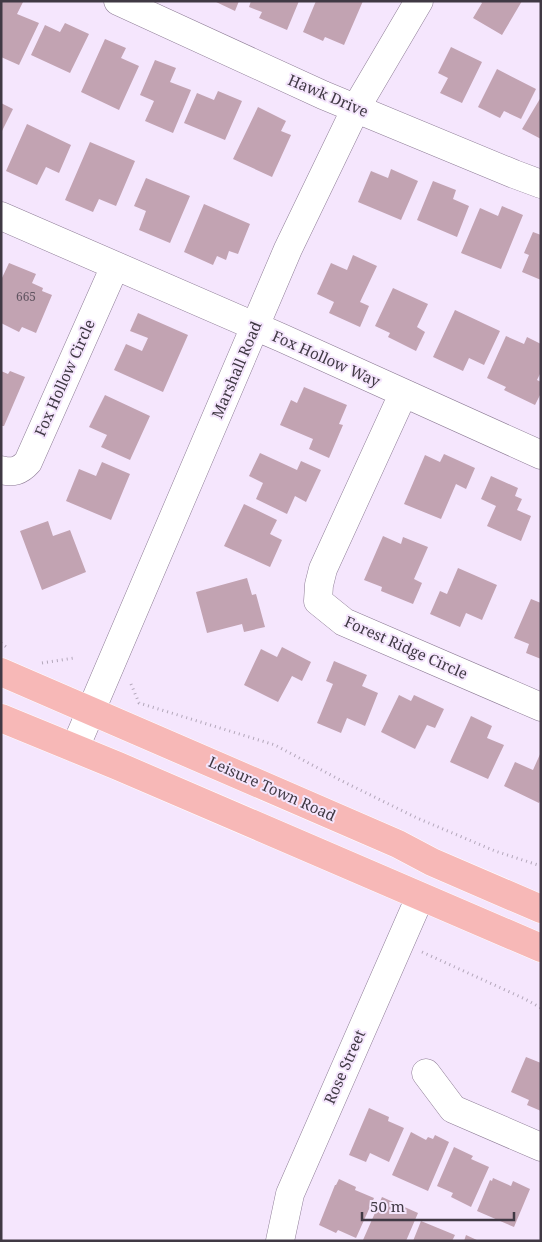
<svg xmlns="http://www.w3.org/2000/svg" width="542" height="1242" font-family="'Noto Serif',serif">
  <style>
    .building { fill: #c2a3b2 }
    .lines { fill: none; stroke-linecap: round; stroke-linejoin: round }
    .minor-casing { stroke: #8e7d96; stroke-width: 29 }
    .major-casing { stroke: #fff; stroke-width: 29 }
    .path { stroke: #b3a7ba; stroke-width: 3; stroke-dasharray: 1 4; stroke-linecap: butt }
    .minor { stroke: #fff; stroke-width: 28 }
    .major { stroke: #f7b8b7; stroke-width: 28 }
    .labels { text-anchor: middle; stroke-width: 4; stroke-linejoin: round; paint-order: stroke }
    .number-label { font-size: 12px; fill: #605460 }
    .street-label { font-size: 15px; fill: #403944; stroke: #f5e6fd }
  </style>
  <rect width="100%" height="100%" fill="#f5e6fd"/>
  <path class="building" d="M 1,1 L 23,2 L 17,14 L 39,23 L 19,65 L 1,57 Z
    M 214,1 L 239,1 L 235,11 Z
    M 251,1 L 299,1 L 287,30 L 259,18 L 262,12 L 249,7 Z
    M 316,1 L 363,1 L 344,45 L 325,37 L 323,41 L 303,32 Z
    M 480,1 L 522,1 L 502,35 L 473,18 L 482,3 Z
    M 65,23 L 89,34 L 70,73 L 31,55 L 45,25 L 60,32 Z
    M 105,39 L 126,48 L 121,58 L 139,66 L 119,110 L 81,92 Z
    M 451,47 L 482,62 L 462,103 L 440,93 L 448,78 L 438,73 Z
    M 155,60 L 176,68 L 170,82 L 191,90 L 173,133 L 145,121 L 154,101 L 140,95 Z
    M 497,69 L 536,89 L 521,119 L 504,111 L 500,118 L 478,107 Z
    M 218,91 L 242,101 L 225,140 L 184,123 L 197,93 L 214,100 Z
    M 541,97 L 541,139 L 522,129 Z
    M 1,103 L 13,109 L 1,133 Z
    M 258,107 L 286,121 L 281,131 L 291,135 L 272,177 L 233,159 Z
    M 27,124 L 71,145 L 59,173 L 46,167 L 37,185 L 6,171 Z
    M 90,142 L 135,161 L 116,206 L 99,199 L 93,212 L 65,200 Z
    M 391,169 L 418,181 L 401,220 L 358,202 L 371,171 L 388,178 Z
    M 146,178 L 190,196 L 170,243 L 139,230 L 146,211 L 134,206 Z
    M 433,181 L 456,190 L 453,199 L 469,206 L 457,237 L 417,220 Z
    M 204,204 L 250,224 L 238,254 L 229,251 L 226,260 L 217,256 L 213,265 L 184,252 Z
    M 502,206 L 523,215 L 501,269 L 461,253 L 480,208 L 498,216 Z
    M 533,232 L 541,235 L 541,280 L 522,272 L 529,255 L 524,253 Z
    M 353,255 L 377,266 L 360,302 L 369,306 L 360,327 L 329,313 L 334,302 L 317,294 L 331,263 L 347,270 Z
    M 9,263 L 36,274 L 32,283 L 43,288 L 42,291 L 52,295 L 36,333 L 22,327 L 19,332 L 1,323 L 1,280 Z
    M 393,288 L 428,304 L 417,327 L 425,332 L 416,351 L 388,337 L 390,333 L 375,326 Z
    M 455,310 L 500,331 L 484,365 L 469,358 L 463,371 L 433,357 Z
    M 138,313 L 188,335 L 163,392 L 114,370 L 126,344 L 142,351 L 148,338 L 130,331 Z
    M 506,336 L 524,344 L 527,337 L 541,344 L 541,372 L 537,380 L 541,382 L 541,393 L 535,405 L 504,390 L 506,387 L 487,378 Z
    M 1,371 L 8,374 L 10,371 L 25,377 L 4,426 L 1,426 Z
    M 304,387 L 347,405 L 339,424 L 343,425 L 329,458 L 309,449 L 313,439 L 280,425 L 291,400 L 297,403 Z
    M 105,395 L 150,416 L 130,460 L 101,447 L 107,435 L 89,427 Z
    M 260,453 L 297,470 L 301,461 L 321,470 L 306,502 L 295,496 L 287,514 L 256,499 L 263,483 L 249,476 Z
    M 444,454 L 475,468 L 466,489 L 456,484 L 441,519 L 404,504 L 425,455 L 440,462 Z
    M 102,462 L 130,474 L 111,520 L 66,501 L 79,469 L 96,476 Z
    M 491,476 L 518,488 L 515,496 L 522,499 L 517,510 L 531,516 L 521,541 L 487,526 L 496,506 L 481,499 Z
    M 244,504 L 277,520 L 270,534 L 282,540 L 270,567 L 224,546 Z
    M 48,521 L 53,536 L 70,530 L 86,572 L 42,590 L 20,531 Z
    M 383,536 L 401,544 L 403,537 L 428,547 L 414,579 L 422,583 L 413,604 L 381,591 L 382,587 L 364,580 Z
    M 458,568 L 497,585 L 482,620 L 466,613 L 460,627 L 430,614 L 440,591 L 447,594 Z
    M 247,578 L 252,595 L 256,594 L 265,627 L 244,632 L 242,624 L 207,633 L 196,592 Z
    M 531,599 L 541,603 L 541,659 L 526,653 L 529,644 L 514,638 Z
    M 282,647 L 311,662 L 302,681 L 292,676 L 278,702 L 244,685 L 261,649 L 277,657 Z
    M 334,661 L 367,675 L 362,686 L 378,693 L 365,726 L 347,718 L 341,733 L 317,723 L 333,684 L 326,681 Z
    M 399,695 L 411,701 L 414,695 L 444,709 L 435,728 L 427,725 L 415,749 L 381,732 Z
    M 471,716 L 492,726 L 487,738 L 504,745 L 488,779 L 450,762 Z
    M 541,752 L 541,799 L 539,803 L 504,786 L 515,762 L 533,770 Z
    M 526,1057 L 541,1063 L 541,1111 L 527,1105 L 529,1100 L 511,1092 Z
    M 369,1108 L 389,1117 L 388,1121 L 404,1128 L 389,1162 L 370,1153 L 366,1162 L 349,1155 Z
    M 411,1132 L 426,1140 L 428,1137 L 433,1139 L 435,1135 L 449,1142 L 428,1191 L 392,1175 Z
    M 454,1147 L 473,1156 L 471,1159 L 489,1167 L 471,1207 L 451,1197 L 453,1193 L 437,1186 Z
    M 493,1178 L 511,1186 L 513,1181 L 530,1189 L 514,1227 L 477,1211 L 490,1180 L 492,1181 Z
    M 339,1179 L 356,1187 L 355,1190 L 374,1198 L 356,1238 L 338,1230 L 336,1233 L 319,1225 L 335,1185 L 336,1185 Z
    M 382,1197 L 418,1213 L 406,1241 L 363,1240 Z
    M 421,1221 L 455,1235 L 452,1241 L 413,1241 Z
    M 466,1235 L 479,1241 L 464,1241 Z"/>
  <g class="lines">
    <g class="minor-casing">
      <path id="minor" d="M 118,1 L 323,95 L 514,174 L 541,184
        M 1,216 L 282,338 L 541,455
        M 403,394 L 323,569 L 319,585 L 318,601 L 344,622 L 541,707
        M 1,470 C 13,473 20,471 28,462 L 115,266
        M 75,748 L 288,249 L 356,108 L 419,1
        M 426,1073 L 453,1109 L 541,1147
        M 280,1241 L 290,1194 L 420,897"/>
    </g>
    <g class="major-casing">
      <path id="major" d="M 1,672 L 398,844 L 432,862 L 541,909
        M 1,718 L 118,766 L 541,948"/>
    </g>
    <path class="path" d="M 1,643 L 9,649
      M 42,663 L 74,658
      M 131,684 L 139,703 L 275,745 L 342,781 L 417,818 L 495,851 L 541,866
      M 422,952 L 525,999 L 541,1008"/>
    <use href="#minor" class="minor"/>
    <use href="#major" class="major"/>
  </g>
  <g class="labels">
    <g class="number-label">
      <text x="26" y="301">665</text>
    </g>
    <g class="street-label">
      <text transform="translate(328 96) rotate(23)" y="5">Hawk Drive</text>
      <text transform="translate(326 359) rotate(24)" y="5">Fox Hollow Way</text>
      <text transform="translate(237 370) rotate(-67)" y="5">Marshall Road</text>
      <text transform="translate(65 378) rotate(-66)" y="5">Fox Hollow Circle</text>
      <text transform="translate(406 648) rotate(24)" y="5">Forest Ridge Circle</text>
      <text transform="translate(272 789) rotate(24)" y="5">Leisure Town Road</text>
      <text transform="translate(345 1067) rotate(-66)" y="5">Rose Street</text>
    </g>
  </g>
  <rect width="542" height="1242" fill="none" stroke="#403944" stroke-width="5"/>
  <path d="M362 1212v8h152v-8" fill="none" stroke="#403944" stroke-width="2.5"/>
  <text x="370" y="1212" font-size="15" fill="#403944" stroke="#f5e6fd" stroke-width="4" paint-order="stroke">50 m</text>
</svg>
